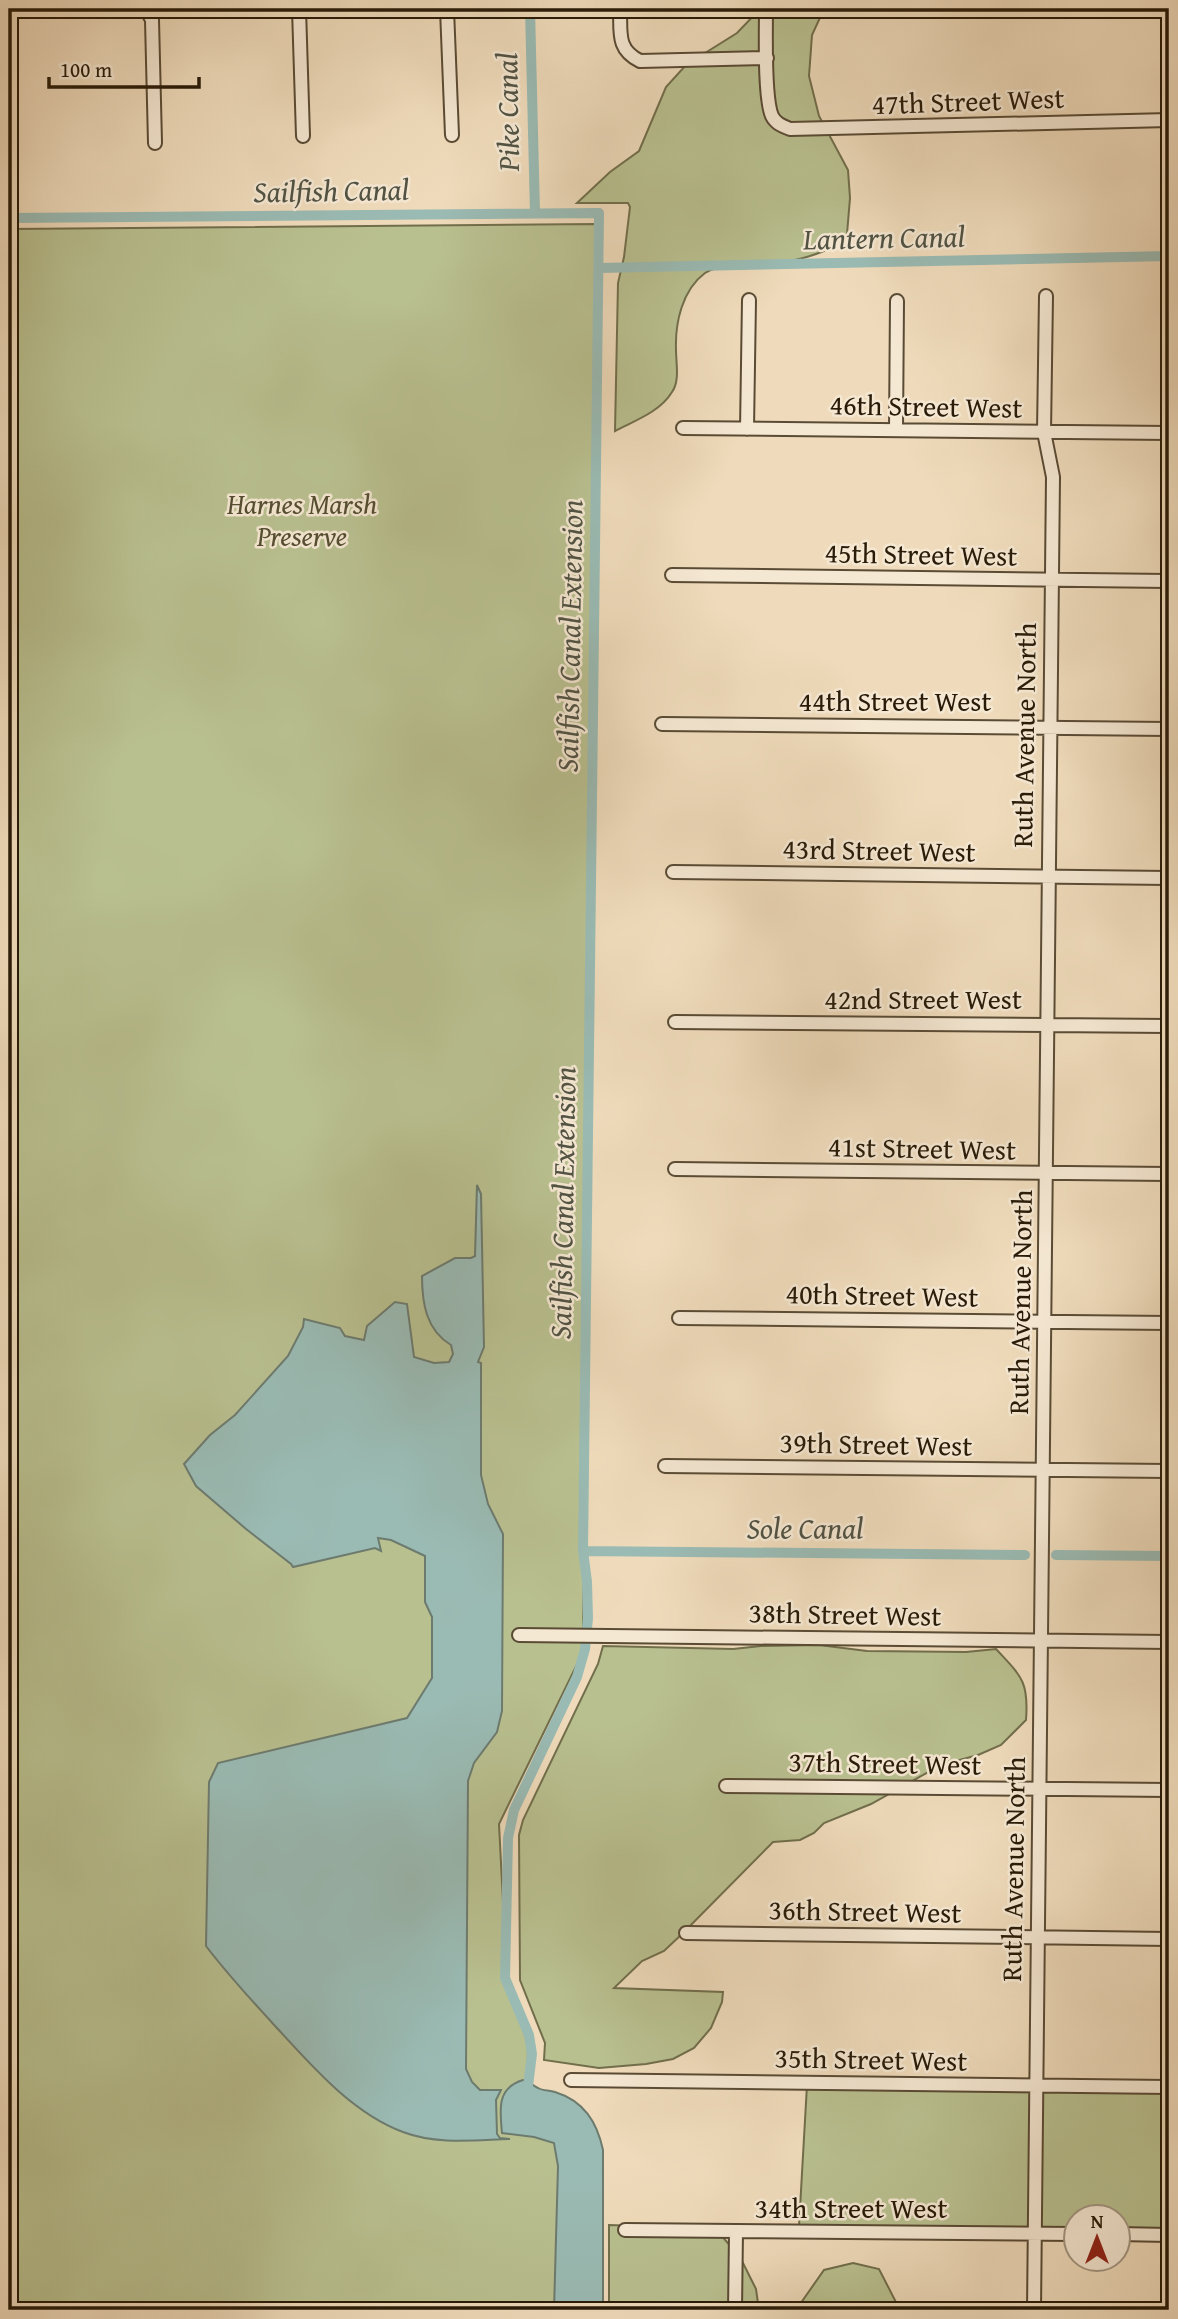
<svg xmlns="http://www.w3.org/2000/svg" width="1178" height="2319" font-family="'Gentium Book Plus',serif">
  <style>
    .green { fill: #b9c090; stroke: #716e4c; stroke-width: 2 }
    .water { fill: #9abbb4; stroke: #6d7b6f; stroke-width: 2 }
    .lines { fill: none; stroke-linecap: round; stroke-linejoin: round }
    .canal { stroke: #9abbb4; stroke-width: 10 }
    .street-casing { stroke: #5a4b35; stroke-width: 16 }
    .street { stroke: #f5e8d3; stroke-width: 12 }
    .labels { text-anchor: middle; stroke-width: 5; stroke-linejoin: round; paint-order: stroke }
    .street-label { font-size: 28px; fill: #291b08; stroke: #f5e8d3 }
    .park-label { font-size: 28px; font-style: italic; fill: #544d31; stroke: #f5e8d3 }
    .water-label { font-size: 30px; font-style: italic; fill: #515344; stroke: #f5e8d3 }
  </style>
  <rect width="100%" height="100%" fill="#efdbbb"/>
  <filter id="stains"><feTurbulence type="fractalNoise" baseFrequency=".00286" numOctaves="4"/><feColorMatrix values="0 0 0 0 .2 0 0 0 0 .09 0 0 0 0 .02 0 0 0 .5 -.17"/></filter>
  <radialGradient id="worn" r=".72"><stop offset=".6" stop-color="#630" stop-opacity="0"/><stop offset="1" stop-color="#630" stop-opacity=".3"/></radialGradient>
  <path class="green" d="M 760,9 L 824,9 L 812,35 L 809,76 L 819,116 L 848,170 L 850,198 L 847,234 C 842,239 836,245 830,248 C 805,261 774,264 747,266 C 733,268 717,265 705,273 C 682,290 675,323 676,350 C 676,363 680,381 672,392 C 660,412 634,421 615,431 L 618,283 L 624,257 L 630,207 L 628,203 L 577,203 L 610,172 L 639,151 L 666,87 L 686,65 L 737,33 Z
    M 596,224 L 583,1652 L 499,1824 L 507,1980 L 528,2044 L 527,2123 L 570,2144 L 570,2310 L 9,2310 L 9,229 Z
    M 819,1645 L 867,1651 L 966,1652 L 996,1649 C 1021,1676 1029,1681 1026,1720 L 1001,1745 L 978,1755 L 941,1765 L 871,1804 L 824,1823 L 814,1833 L 800,1840 L 773,1842 L 682,1934 L 664,1951 L 642,1961 L 614,1988 L 723,1992 L 722,2002 L 711,2028 L 694,2048 L 673,2059 L 646,2064 L 599,2068 L 544,2060 L 545,2043 L 520,1980 L 519,1835 L 523,1820 L 598,1664 L 603,1646 L 733,1649 L 761,1646 Z
    M 1169,2083 L 1169,2229 L 1119,2229 L 1118,2218 L 1076,2218 L 1076,2228 L 799,2226 L 807,2085 Z
    M 609,2225 L 669,2227 L 720,2234 L 740,2257 L 756,2289 L 759,2310 L 609,2310 Z
    M 853,2263 L 879,2269 L 900,2310 L 793,2310 L 798,2307 L 824,2270 Z"/>
  <path class="water" d="M 477,1185 L 481,1194 L 484,1347 L 478,1362 L 481,1363 L 481,1475 L 488,1504 L 503,1534 L 502,1711 L 497,1732 L 474,1763 L 468,1781 L 466,2069 L 472,2082 L 480,2090 L 501,2090 L 496,2100 L 497,2134 L 500,2138 L 510,2139 C 475,2140 437,2145 403,2132 C 352,2113 312,2066 276,2027 C 252,2001 228,1975 206,1946 L 209,1782 L 218,1763 L 407,1718 L 432,1678 L 432,1617 L 425,1602 L 425,1556 L 391,1540 L 378,1538 L 381,1551 L 375,1548 L 293,1567 L 291,1564 L 246,1529 L 196,1486 L 184,1464 L 210,1435 L 235,1415 L 288,1356 L 303,1327 L 304,1319 L 340,1328 L 345,1336 L 364,1340 L 367,1326 L 395,1302 L 407,1304 L 414,1357 L 434,1363 L 449,1362 L 453,1354 L 451,1345 C 426,1330 422,1303 422,1276 L 455,1258 L 471,1258 L 475,1256 Z
    M 523,2080 C 530,2082 532,2085 538,2088 C 543,2091 549,2090 555,2092 C 584,2101 597,2122 603,2150 L 603,2310 L 554,2310 L 558,2166 L 554,2143 L 534,2137 L 502,2133 C 500,2111 496,2088 523,2080 Z"/>
  <g class="lines">
    <path class="canal" d="M 530,9 L 535,213
      M 9,218 L 599,213 L 583,1551 L 587,1582 L 588,1618 L 585,1649 L 577,1677 L 514,1810 L 508,1838 L 505,1978 L 529,2035 L 532,2054 L 527,2094
      M 599,268 L 1169,256
      M 583,1551 L 1025,1555
      M 1056,1555 L 1169,1556"/>
    <g class="street-casing">
      <path id="street" d="M 146,9 L 152,20 L 155,143
        M 299,9 L 303,136
        M 447,9 L 452,135
        M 620,9 C 621,32 616,49 640,61 L 767,58
        M 766,9 C 766,32 764,98 772,116 C 776,124 783,126 790,129 L 1169,120
        M 683,428 L 1169,433
        M 747,429 L 749,300
        M 896,430 L 897,301
        M 672,575 L 1169,581
        M 662,724 L 1169,729
        M 673,872 L 1169,878
        M 675,1022 L 1169,1026
        M 675,1169 L 1169,1174
        M 679,1318 L 1169,1323
        M 665,1466 L 1169,1471
        M 519,1635 L 1169,1642
        M 726,1786 L 1169,1790
        M 686,1933 L 1169,1939
        M 571,2080 L 1169,2087
        M 625,2230 L 1076,2234
        M 1118,2234 L 1169,2235
        M 735,2310 L 736,2232
        M 1034,2310 L 1053,477 L 1044,432 L 1046,296"/>
    </g>
    <use href="#street" class="street"/>
  </g>
  <g class="labels">
    <g class="street-label">
      <text transform="translate(968 101) rotate(-2)" y="10">47th Street West</text>
      <text transform="translate(926 406) rotate(1)" y="10">46th Street West</text>
      <text transform="translate(921 554) rotate(1)" y="10">45th Street West</text>
      <text x="895" y="711">44th Street West</text>
      <text transform="translate(1024 735) rotate(-89)" y="10">Ruth Avenue North</text>
      <text transform="translate(879 850) rotate(1)" y="10">43rd Street West</text>
      <text x="923" y="1009">42nd Street West</text>
      <text transform="translate(922 1148) rotate(1)" y="10">41st Street West</text>
      <text transform="translate(882 1295) rotate(1)" y="10">40th Street West</text>
      <text transform="translate(1020 1302) rotate(-89)" y="10">Ruth Avenue North</text>
      <text transform="translate(876 1444) rotate(1)" y="10">39th Street West</text>
      <text transform="translate(845 1614) rotate(1)" y="10">38th Street West</text>
      <text transform="translate(885 1763) rotate(1)" y="10">37th Street West</text>
      <text transform="translate(1013 1869) rotate(-89)" y="10">Ruth Avenue North</text>
      <text transform="translate(865 1911) rotate(1)" y="10">36th Street West</text>
      <text transform="translate(871 2059) rotate(1)" y="10">35th Street West</text>
      <text x="851" y="2218">34th Street West</text>
    </g>
    <g class="park-label">
      <text x="302" y="514">Harnes Marsh<tspan x="302" dy="32">Preserve</tspan></text>
    </g>
    <g class="water-label">
      <text transform="translate(508 112) rotate(-91)" y="10">Pike Canal</text>
      <text transform="translate(331 191) rotate(-1)" y="10">Sailfish Canal</text>
      <text transform="translate(884 238) rotate(-1)" y="10">Lantern Canal</text>
      <text transform="translate(570 636) rotate(-89)" y="10">Sailfish Canal Extension</text>
      <text transform="translate(563 1203) rotate(-89)" y="10">Sailfish Canal Extension</text>
      <text x="805" y="1539">Sole Canal</text>
    </g>
  </g>
  <rect width="1178" height="2319" fill="none" stroke="#efdbbb" stroke-width="35"/>
  <rect x="10" y="10" width="1157" height="2298" fill="none" stroke="#291b08" stroke-width="3.5"/>
  <rect x="18" y="18" width="1143" height="2284" fill="none" stroke="#291b08" stroke-width="2"/>
  <g transform="translate(1097 2238)"><circle r="33" fill="#f5e8d3" stroke="#a39682" stroke-width="2"/>
  <path d="M0-5L12 26L0 18L-12 26Z" fill="#8f2418"/>
  <text y="-10" font-size="19" font-weight="bold" text-anchor="middle" fill="#291b08">N</text>
  </g>
  <path d="M49 77v10h150v-10" fill="none" stroke="#291b08" stroke-width="3.5"/>
  <text x="60" y="77" font-size="21" fill="#291b08" stroke="#f5e8d3" stroke-width="5" paint-order="stroke">100 m</text>
  <rect width="100%" height="100%" filter="url(#stains)"/>
  <rect width="100%" height="100%" fill="url(#worn)"/>
</svg>
